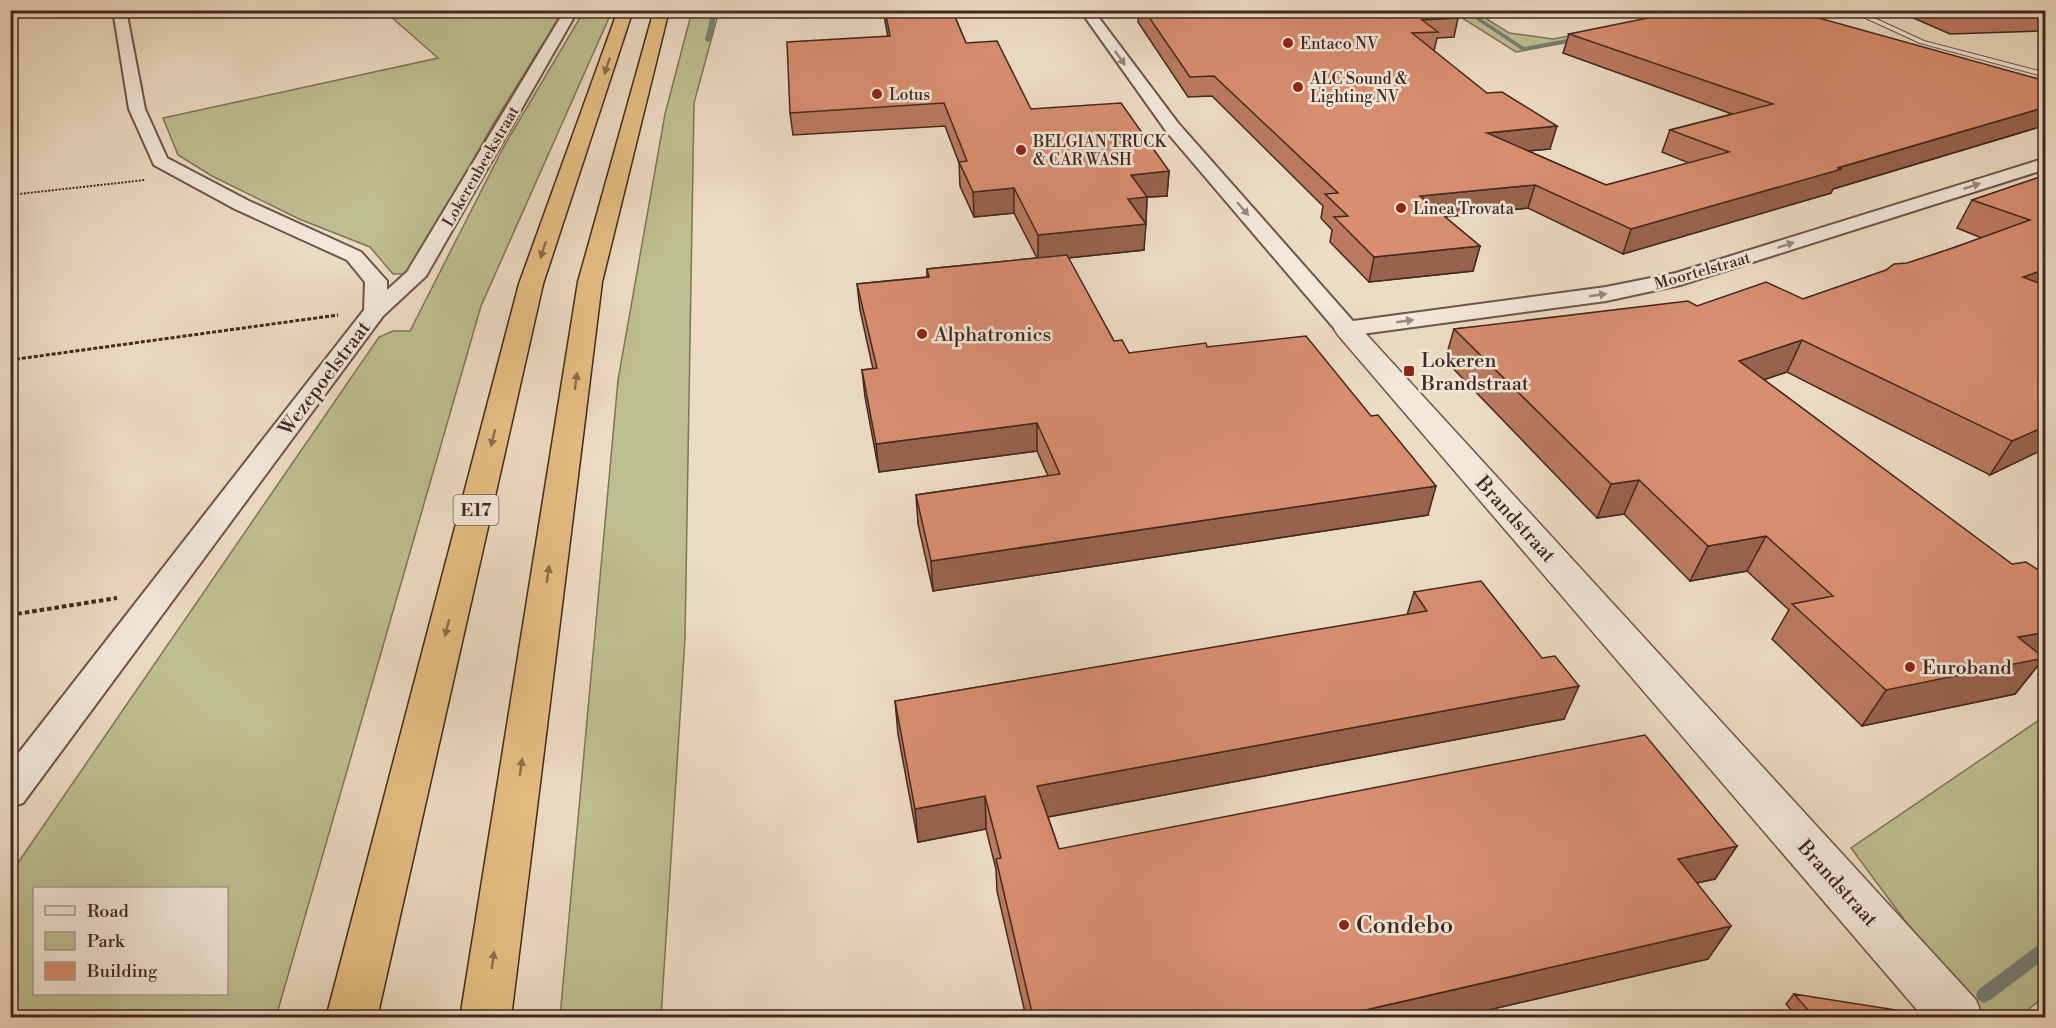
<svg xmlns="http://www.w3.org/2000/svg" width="2056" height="1028" font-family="'Libre Bodoni',serif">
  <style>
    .green { fill: #bebf90; stroke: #807458; stroke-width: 1.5; fill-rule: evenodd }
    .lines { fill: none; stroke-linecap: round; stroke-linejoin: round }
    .stream { fill: #768079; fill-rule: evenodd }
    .service-casing { stroke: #6d5548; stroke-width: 2 }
    .minor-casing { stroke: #6d5548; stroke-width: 4 }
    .tertiary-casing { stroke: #6d5548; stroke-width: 3 }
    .motorway-casing { stroke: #42281f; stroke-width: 3 }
    .path-far3 { stroke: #42281f; stroke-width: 2; stroke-dasharray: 2 1.5; stroke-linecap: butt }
    .path-far2 { stroke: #42281f; stroke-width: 3; stroke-dasharray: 4 2; stroke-linecap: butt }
    .path-far1 { stroke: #42281f; stroke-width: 4; stroke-dasharray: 4.5 3; stroke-linecap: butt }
    .path { stroke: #42281f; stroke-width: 5; stroke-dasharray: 6 4; stroke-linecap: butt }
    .service { fill: #f3e8d9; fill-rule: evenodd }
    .minor { fill: #f3e8d9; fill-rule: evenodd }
    .tertiary { fill: #f3e8d9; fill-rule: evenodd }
    .motorway { fill: #e6be82; fill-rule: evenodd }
    .wall { fill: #bb7a60; stroke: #42281f; stroke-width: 1.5 }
    .shaded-wall { fill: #98634e; stroke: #42281f; stroke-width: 1.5 }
    .building { fill: #d98e70; stroke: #42281f; stroke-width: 1.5 }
    .oneway { fill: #9a887c }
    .oneway2 { fill: #8c6c4c }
    .poi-dot { fill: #8f2418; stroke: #f3e8d9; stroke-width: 2 }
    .labels { text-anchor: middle; stroke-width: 5; stroke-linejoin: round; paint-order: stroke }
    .far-poi-label { font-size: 16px; fill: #42281f; stroke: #f3e8d9; text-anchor: start }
    .far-street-label { font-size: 16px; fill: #42281f; stroke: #f3e8d9 }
    .shield { fill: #f3e8d9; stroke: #776257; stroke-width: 1.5 }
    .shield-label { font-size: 18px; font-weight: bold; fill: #42281f }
    .poi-label { font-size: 20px; fill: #42281f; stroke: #f3e8d9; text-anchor: start }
    .street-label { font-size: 20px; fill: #42281f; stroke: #f3e8d9 }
    .near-poi-label { font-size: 24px; fill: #42281f; stroke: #f3e8d9; text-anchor: start }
  </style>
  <rect width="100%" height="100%" fill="#eddcc4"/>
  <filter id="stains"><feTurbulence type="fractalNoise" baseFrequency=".00333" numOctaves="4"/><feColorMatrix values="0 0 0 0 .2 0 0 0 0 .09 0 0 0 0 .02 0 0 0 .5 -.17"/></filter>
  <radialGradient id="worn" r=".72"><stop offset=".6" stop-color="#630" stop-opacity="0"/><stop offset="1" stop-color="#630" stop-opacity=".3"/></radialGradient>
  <path class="green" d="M 418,10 L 563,11 L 494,123 L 411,270 L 405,274 L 393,274 L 370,247 L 299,219 L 212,176 L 178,155 L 163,118 L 438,58 L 390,16 Z
    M 584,11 L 612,11 L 481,306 L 276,1017 L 11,1017 L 11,873 L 379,337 L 393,331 L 410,331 L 504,146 ZM 34,888 L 226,888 L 226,994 L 34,994 Z
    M 692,11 L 719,11 L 694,103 L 685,638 L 661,1017 L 560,1017 L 618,380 L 665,114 Z
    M 1451,11 L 1474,11 L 1509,33 L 1553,39 L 1624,26 L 1737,11 L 1516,52 Z
    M 2045,716 L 2045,996 L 2019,1017 L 1984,1017 L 1946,976 L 1851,848 Z"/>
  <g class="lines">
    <path class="stream" d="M 712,10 L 717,10 L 711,40 L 708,42 L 705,40 Z
      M 1462,10 L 1468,10 L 1524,47 L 1578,37 L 1581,39 L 1523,51 Z
      M 2046,941 L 2046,958 L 1990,1000 L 1984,1003 L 1978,1000 L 1976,995 L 1978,990 L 2041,943 Z"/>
    <g class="service-casing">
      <path id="service" d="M 1809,10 L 1837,10 L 1780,17 L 1777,15 Z
        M 1848,10 L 1857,10 L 1924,41 L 2046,73 L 2046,77 L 1920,43 Z"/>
    </g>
    <g class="minor-casing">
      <path id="minor" d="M 113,10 L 126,10 L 145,109 L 167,158 L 249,201 L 361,252 L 387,281 L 387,290 L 407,272 L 565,10 L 578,10 L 426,276 L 383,316 L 23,803 L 10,807 L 10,764 L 364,310 L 365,282 L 347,260 L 235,209 L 154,165 L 129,109 Z
        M 1080,10 L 1093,10 L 1178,123 L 1353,321 L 1606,287 L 1676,273 L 2046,158 L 2046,169 L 1680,285 L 1606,301 L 1347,336 L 1339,334 L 1166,131 Z"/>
    </g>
    <g class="tertiary-casing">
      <path id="tertiary" d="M 1347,321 L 1356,323 L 1976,1000 L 1983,1018 L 1924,1018 L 1338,335 L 1334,329 L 1338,323 Z"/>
    </g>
    <g class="motorway-casing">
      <path id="motorway" d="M 618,10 L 633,10 L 543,284 L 377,1018 L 326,1018 L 519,284 Z
        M 654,10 L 669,10 L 602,282 L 511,1018 L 460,1018 L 578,282 Z"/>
    </g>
    <path class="path-far3" d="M 10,195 L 145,180"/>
    <path class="path-far2" d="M 10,360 L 338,315"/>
    <path class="path-far1" d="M 10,615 L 117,598"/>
    <path class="path" d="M 2042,1018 L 2046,1014"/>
    <use href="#service" class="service"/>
    <use href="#minor" class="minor"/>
    <use href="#tertiary" class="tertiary"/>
    <use href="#motorway" class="motorway"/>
  </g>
  <path class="wall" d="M 883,10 L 952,10 L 966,43 L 1031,109 L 1169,171 L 1167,196 L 1147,197 L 1146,222 L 1144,222 L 1144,250 L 1068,258 L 1114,341 L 1129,353 L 1207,347 L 1428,515 L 933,591 L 918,524 L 916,495 L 1048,476 L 1037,451 L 879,472 L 865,397 L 862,370 L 873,369 L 860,310 L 857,284 L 927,277 L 927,269 L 1037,258 L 1014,213 L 974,217 L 960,186 L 959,163 L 945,126 L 793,135 L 790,113 L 888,37 Z
    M 1136,10 L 1447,10 L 1458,18 L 1454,37 L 1437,38 L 1434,51 L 1550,149 L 1528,151 L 1606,185 L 1689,163 L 1662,152 L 1670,130 L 1732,114 L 1563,53 L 1569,34 L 2046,81 L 2046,125 L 1833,189 L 1831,193 L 1623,254 L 1528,208 L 1445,217 L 1480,246 L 1473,271 L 1369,282 L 1330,242 L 1332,230 L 1321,218 L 1323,206 L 1212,96 L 1188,97 L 1138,22 L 1139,14 Z
    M 1895,10 L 2044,10 L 2046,11 L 2046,21 L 2040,31 L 1950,34 Z
    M 2046,175 L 2046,448 L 1990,475 L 1787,372 L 1763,380 L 2040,663 L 2015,694 L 1862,726 L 1772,639 L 1789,610 L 1747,571 L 1690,581 L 1624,514 L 1597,518 L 1445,360 L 1454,329 L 1697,306 L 1803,299 L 1982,238 L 1957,228 L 1972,200 Z
    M 1414,592 L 1564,719 L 1048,817 L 1059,849 L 1737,846 L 1715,879 L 1697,883 L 1708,959 L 1458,1017 L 1026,1017 L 997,891 L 996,869 L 986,829 L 918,842 L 898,734 L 895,701 L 1407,615 Z
    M 1794,994 L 1890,1017 L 1797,1017 L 1786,1004 Z"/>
  <path class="shaded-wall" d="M 2046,107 L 2046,125 L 1833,189 L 1831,193 L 1623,254 L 1631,229 Z
    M 1557,126 L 1550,149 L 1481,155 L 1487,133 Z
    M 1169,171 L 1167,196 L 1147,197 L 1146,222 L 1126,224 L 1128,199 L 1131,175 Z
    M 1535,185 L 1528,208 L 1415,220 L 1420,196 Z
    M 1014,188 L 1014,213 L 974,217 L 973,192 Z
    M 1146,224 L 1144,250 L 1038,261 L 1038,235 Z
    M 1480,246 L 1473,271 L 1369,282 L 1374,257 Z
    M 2046,269 L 2046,291 L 2023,277 Z
    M 1802,340 L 1787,372 L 1724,393 L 1739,361 Z
    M 1037,423 L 1037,451 L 879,472 L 876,444 Z
    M 2046,426 L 2046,448 L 1990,475 L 2012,441 Z
    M 1639,480 L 1624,514 L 1597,518 L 1611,484 Z
    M 1436,486 L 1428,515 L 933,591 L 931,561 Z
    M 1766,536 L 1747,571 L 1690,581 L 1708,546 Z
    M 2046,632 L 2046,662 L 2040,663 L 2015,694 L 1862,726 L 1886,690 L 2018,637 Z
    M 1579,686 L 1564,719 L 1037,819 L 1037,786 Z
    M 985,796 L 986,829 L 918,842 L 915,809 Z
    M 1737,846 L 1715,879 L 1658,891 L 1678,859 Z
    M 1731,926 L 1708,959 L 1458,1017 L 1335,1017 Z
    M 1896,1010 L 1890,1017 L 1879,1017 L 1883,1015 Z"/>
  <path class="building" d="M 885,10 L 952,10 L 966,43 L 997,41 L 1031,109 L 1121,103 L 1169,171 L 1131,175 L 1147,197 L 1128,199 L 1146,224 L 1038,235 L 1014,188 L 973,192 L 959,162 L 967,161 L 944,103 L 790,113 L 787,42 L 890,36 Z
    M 1144,10 L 1447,10 L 1458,18 L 1422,20 L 1438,32 L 1412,33 L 1487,93 L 1502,92 L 1557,126 L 1487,133 L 1606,185 L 1729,152 L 1670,130 L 1773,104 L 1569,34 L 1687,10 L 1790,10 L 2046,81 L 2046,107 L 1837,168 L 1842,169 L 1631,229 L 1535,185 L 1420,196 L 1480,246 L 1374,257 L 1334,217 L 1348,216 L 1325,194 L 1338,193 L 1214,76 L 1190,77 Z
    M 1947,10 L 2044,10 L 2046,11 L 2046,13 L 1959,15 Z
    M 2046,175 L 2046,269 L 2023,277 L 2046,286 L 2046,426 L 2012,441 L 1802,340 L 1739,361 L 2012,564 L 2026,562 L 2046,575 L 2046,632 L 2018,637 L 2044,658 L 1886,690 L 1792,604 L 1833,596 L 1766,536 L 1708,546 L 1639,480 L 1611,484 L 1454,329 L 1688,301 L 1697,306 L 1766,282 L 1803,299 L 1886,270 L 1894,264 L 1907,263 L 1950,249 L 2030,220 L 1972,200 Z
    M 1067,255 L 1114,341 L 1122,340 L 1129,353 L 1206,343 L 1207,347 L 1306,336 L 1371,416 L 1378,415 L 1436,486 L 931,561 L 916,495 L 1060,474 L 1037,423 L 876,444 L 862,370 L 877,368 L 857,284 L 929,277 L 927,269 Z
    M 1481,581 L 1542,658 L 1555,656 L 1579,686 L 1037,786 L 1059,849 L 1645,735 L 1737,846 L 1678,859 L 1731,926 L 1335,1017 L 1033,1017 L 996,859 L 1001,858 L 985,796 L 915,809 L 895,701 L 1427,611 L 1414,592 Z
    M 1794,994 L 1896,1010 L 1883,1015 L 1879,1017 L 1814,1017 Z"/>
  <defs><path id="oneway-solid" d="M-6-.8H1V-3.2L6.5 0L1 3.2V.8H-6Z" transform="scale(1.5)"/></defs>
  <g class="oneway">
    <use href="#oneway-solid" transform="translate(1120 58) rotate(54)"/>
    <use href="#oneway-solid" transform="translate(1972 186) rotate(-18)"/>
    <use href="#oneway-solid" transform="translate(1243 209) rotate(49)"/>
    <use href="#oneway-solid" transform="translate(1786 245) rotate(-18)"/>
    <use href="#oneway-solid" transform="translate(1598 295) rotate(-8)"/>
    <use href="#oneway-solid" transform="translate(1405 321) rotate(-8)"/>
  </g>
  <g class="oneway2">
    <use href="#oneway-solid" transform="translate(607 66) rotate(109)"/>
    <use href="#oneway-solid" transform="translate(543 250) rotate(109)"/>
    <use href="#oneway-solid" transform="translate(576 381) rotate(-82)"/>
    <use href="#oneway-solid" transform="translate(493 438) rotate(104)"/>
    <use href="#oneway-solid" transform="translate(548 574) rotate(-82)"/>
    <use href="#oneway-solid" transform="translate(447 628) rotate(104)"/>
    <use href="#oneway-solid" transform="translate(521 767) rotate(-82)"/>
    <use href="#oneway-solid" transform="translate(493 960) rotate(-82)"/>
  </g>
  <g class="poi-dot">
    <circle cx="1288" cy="43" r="6"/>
    <circle cx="1298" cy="87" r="6"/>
    <circle cx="877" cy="94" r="6"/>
    <circle cx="1021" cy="150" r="6"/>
    <circle cx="1401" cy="208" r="6"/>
    <circle cx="922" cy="334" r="6"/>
    <rect x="1403" y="365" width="12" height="12" rx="3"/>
    <circle cx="1910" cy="667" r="6"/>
    <circle cx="1344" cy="925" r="6"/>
  </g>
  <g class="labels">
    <g class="far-poi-label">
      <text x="1300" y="49">Entaco NV</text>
      <text x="1310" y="84">ALC Sound &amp;<tspan x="1310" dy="18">Lighting NV</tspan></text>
      <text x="889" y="100">Lotus</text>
      <text x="1033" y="147">BELGIAN TRUCK<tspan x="1033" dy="18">&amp; CAR WASH</tspan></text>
      <text x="1413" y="214">Linea Trovata</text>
    </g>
    <g class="far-street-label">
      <text transform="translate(480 166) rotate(-60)" y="6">Lokerenbeekstraat</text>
      <text transform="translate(1702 270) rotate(-16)" y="6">Moortelstraat</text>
    </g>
    <rect class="shield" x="453.5" y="495" width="45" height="30" rx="4.5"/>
    <g class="shield-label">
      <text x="476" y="516">E17</text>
    </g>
    <g class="poi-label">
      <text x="934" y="341">Alphatronics</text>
      <text x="1421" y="367">Lokeren<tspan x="1421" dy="23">Brandstraat</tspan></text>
      <text x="1922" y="674">Euroband</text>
    </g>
    <g class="street-label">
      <text transform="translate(324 378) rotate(-53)" y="7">Wezepoelstraat</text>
      <text transform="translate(1516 519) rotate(48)" y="7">Brandstraat</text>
      <text transform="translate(1838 883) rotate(48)" y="7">Brandstraat</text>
    </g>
    <g class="near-poi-label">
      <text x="1356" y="933">Condebo</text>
    </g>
  </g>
  <rect width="2056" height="1028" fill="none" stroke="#eddcc4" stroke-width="36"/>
  <rect x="12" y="12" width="2032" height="1004" fill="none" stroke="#42281f" stroke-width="3"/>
  <rect x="18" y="18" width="2020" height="992" fill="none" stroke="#42281f" stroke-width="1.5"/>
  <rect x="33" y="887" width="195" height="108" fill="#f3e8d9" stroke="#ac9b8f" stroke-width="1.5"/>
  <rect x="45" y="906" width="30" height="9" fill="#f3e8d9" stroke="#ac9b8f" stroke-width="1.5"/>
  <text x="87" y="917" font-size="18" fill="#42281f">Road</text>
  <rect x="45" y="932" width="30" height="18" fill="#bebf90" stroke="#ac9b8f" stroke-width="1.5"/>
  <text x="87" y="947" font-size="18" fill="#42281f">Park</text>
  <rect x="45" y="962" width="30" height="18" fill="#d98e70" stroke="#ac9b8f" stroke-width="1.5"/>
  <text x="87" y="977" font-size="18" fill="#42281f">Building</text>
  <rect width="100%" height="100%" filter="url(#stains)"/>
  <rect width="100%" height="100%" fill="url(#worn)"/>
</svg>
